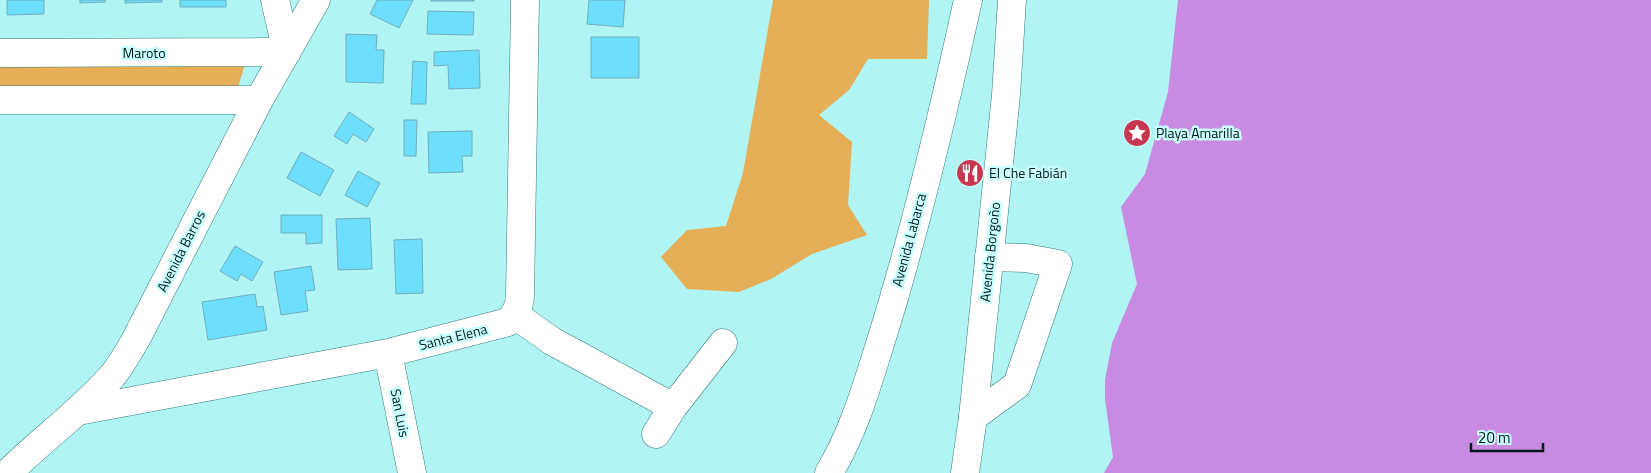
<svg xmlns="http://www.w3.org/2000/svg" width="1651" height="473" font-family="'Titillium Web',sans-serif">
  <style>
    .green { fill: #e6ae57 }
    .water { fill: #c98ae1 }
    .building { fill: #6ddffc; stroke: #71aebe }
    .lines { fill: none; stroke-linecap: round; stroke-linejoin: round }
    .minor-casing { stroke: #377a7b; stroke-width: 29 }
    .major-casing { stroke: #377a7b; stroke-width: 29 }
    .minor { stroke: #fff; stroke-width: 28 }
    .major { stroke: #fff; stroke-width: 28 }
    .labels { text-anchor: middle; stroke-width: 5; stroke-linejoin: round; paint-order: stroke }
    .street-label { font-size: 14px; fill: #001a1a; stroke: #c9fefe }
    .poi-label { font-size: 14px; fill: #001a1a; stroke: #c9fefe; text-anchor: start }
  </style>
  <rect width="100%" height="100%" fill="#b0f4f4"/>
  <path class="green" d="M 773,0 L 929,0 L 927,59 L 868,59 L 849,90 L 819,115 L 852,142 L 848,205 L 867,235 L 812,254 L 771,279 L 739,292 L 687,289 L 661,257 L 687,230 L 726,226 L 743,173 Z
    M 247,58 L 237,90 L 0,90 L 0,61 Z"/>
  <path class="water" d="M 1178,0 L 1651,0 L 1651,473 L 1104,473 L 1113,457 L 1105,399 L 1105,380 L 1112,343 L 1137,284 L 1121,207 L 1145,174 L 1168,92 Z"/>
  <path class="building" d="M 7,0 L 44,0 L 44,14 L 7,15 Z
    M 80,0 L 105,0 L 105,2 L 80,3 Z
    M 125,0 L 162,0 L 162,2 L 125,3 Z
    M 180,0 L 226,0 L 226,7 L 180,7 Z
    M 377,0 L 413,0 L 399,28 L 370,14 Z
    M 431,0 L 474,0 L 474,1 L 431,1 Z
    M 589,0 L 625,0 L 623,27 L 587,24 Z
    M 428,11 L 474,12 L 473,35 L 427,34 Z
    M 346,34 L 377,35 L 376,50 L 384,50 L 383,83 L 346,82 Z
    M 591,37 L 639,37 L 639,78 L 591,78 Z
    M 479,50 L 480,88 L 449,89 L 448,65 L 434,66 L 434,52 Z
    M 413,61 L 427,62 L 426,104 L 411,104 Z
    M 349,112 L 374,129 L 366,142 L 353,134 L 347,144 L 334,136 Z
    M 404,120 L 417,120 L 416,156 L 404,156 Z
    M 472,131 L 472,156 L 462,156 L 463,172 L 429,173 L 428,132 Z
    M 301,152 L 334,170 L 320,196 L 287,178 Z
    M 358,171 L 380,183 L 367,207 L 345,195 Z
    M 281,215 L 322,215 L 322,243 L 306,244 L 306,233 L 281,233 Z
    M 370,218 L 372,269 L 338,270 L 336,219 Z
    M 422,239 L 423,293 L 396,294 L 394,240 Z
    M 235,246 L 263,262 L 252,281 L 241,274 L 237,281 L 220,271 Z
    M 311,266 L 315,290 L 305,291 L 308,311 L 281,315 L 274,272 Z
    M 255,294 L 257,307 L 263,306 L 267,330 L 208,340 L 202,302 Z"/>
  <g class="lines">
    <g class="minor-casing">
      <path id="minor" d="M 0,53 L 287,52 L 275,0
        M 0,100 L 259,100
        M 515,315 L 552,341 L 673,407
        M 388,353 L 412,473
        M 78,411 L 388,353 L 508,322 C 516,314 519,308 520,296 L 525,0
        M 973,417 L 1017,385 L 1058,264 L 1026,258 L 989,257
        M 656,434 L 673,407 L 723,343
        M 8,473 C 42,439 82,411 113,375 C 122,364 129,351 136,339 L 259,100 L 316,0
        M 829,473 C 856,428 869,378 885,328 C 918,220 944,110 968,0"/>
    </g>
    <g class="major-casing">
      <path id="major" d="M 965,473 L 973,417 L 1006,95 L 1012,0"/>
    </g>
    <use href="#minor" class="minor"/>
    <use href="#major" class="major"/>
  </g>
  <defs>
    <g id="sight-disc" transform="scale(1.4375)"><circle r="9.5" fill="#c8374f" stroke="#c9fefe"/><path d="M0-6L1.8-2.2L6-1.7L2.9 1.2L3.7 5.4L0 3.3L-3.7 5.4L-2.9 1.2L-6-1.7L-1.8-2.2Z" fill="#fff"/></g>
    <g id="restaurant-disc" transform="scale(1.4375)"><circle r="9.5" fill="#c8374f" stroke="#c9fefe"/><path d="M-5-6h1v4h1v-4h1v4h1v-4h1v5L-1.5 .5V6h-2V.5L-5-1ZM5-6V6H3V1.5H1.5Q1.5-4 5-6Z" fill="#fff"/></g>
  </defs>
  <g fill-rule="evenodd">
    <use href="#sight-disc" x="1137" y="133"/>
    <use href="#restaurant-disc" x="970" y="173"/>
  </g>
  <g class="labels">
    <g class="street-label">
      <text x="144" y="58">Maroto</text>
      <text transform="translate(909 240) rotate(-75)" y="5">Avenida Labarca</text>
      <text transform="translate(181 251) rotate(-63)" y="5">Avenida Barros</text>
      <text transform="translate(990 252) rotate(-84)" y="5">Avenida Borgoño</text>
      <text transform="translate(453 337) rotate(-14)" y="5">Santa Elena</text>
      <text transform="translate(400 413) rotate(79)" y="5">San Luis</text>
    </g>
    <g class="poi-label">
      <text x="1156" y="138">Playa Amarilla</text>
      <text x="989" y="178">El Che Fabián</text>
    </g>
  </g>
  <path d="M1471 443v8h72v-8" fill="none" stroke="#001a1a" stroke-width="2.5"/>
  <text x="1478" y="443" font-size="15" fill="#001a1a" stroke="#c9fefe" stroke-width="4" paint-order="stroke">20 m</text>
</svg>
